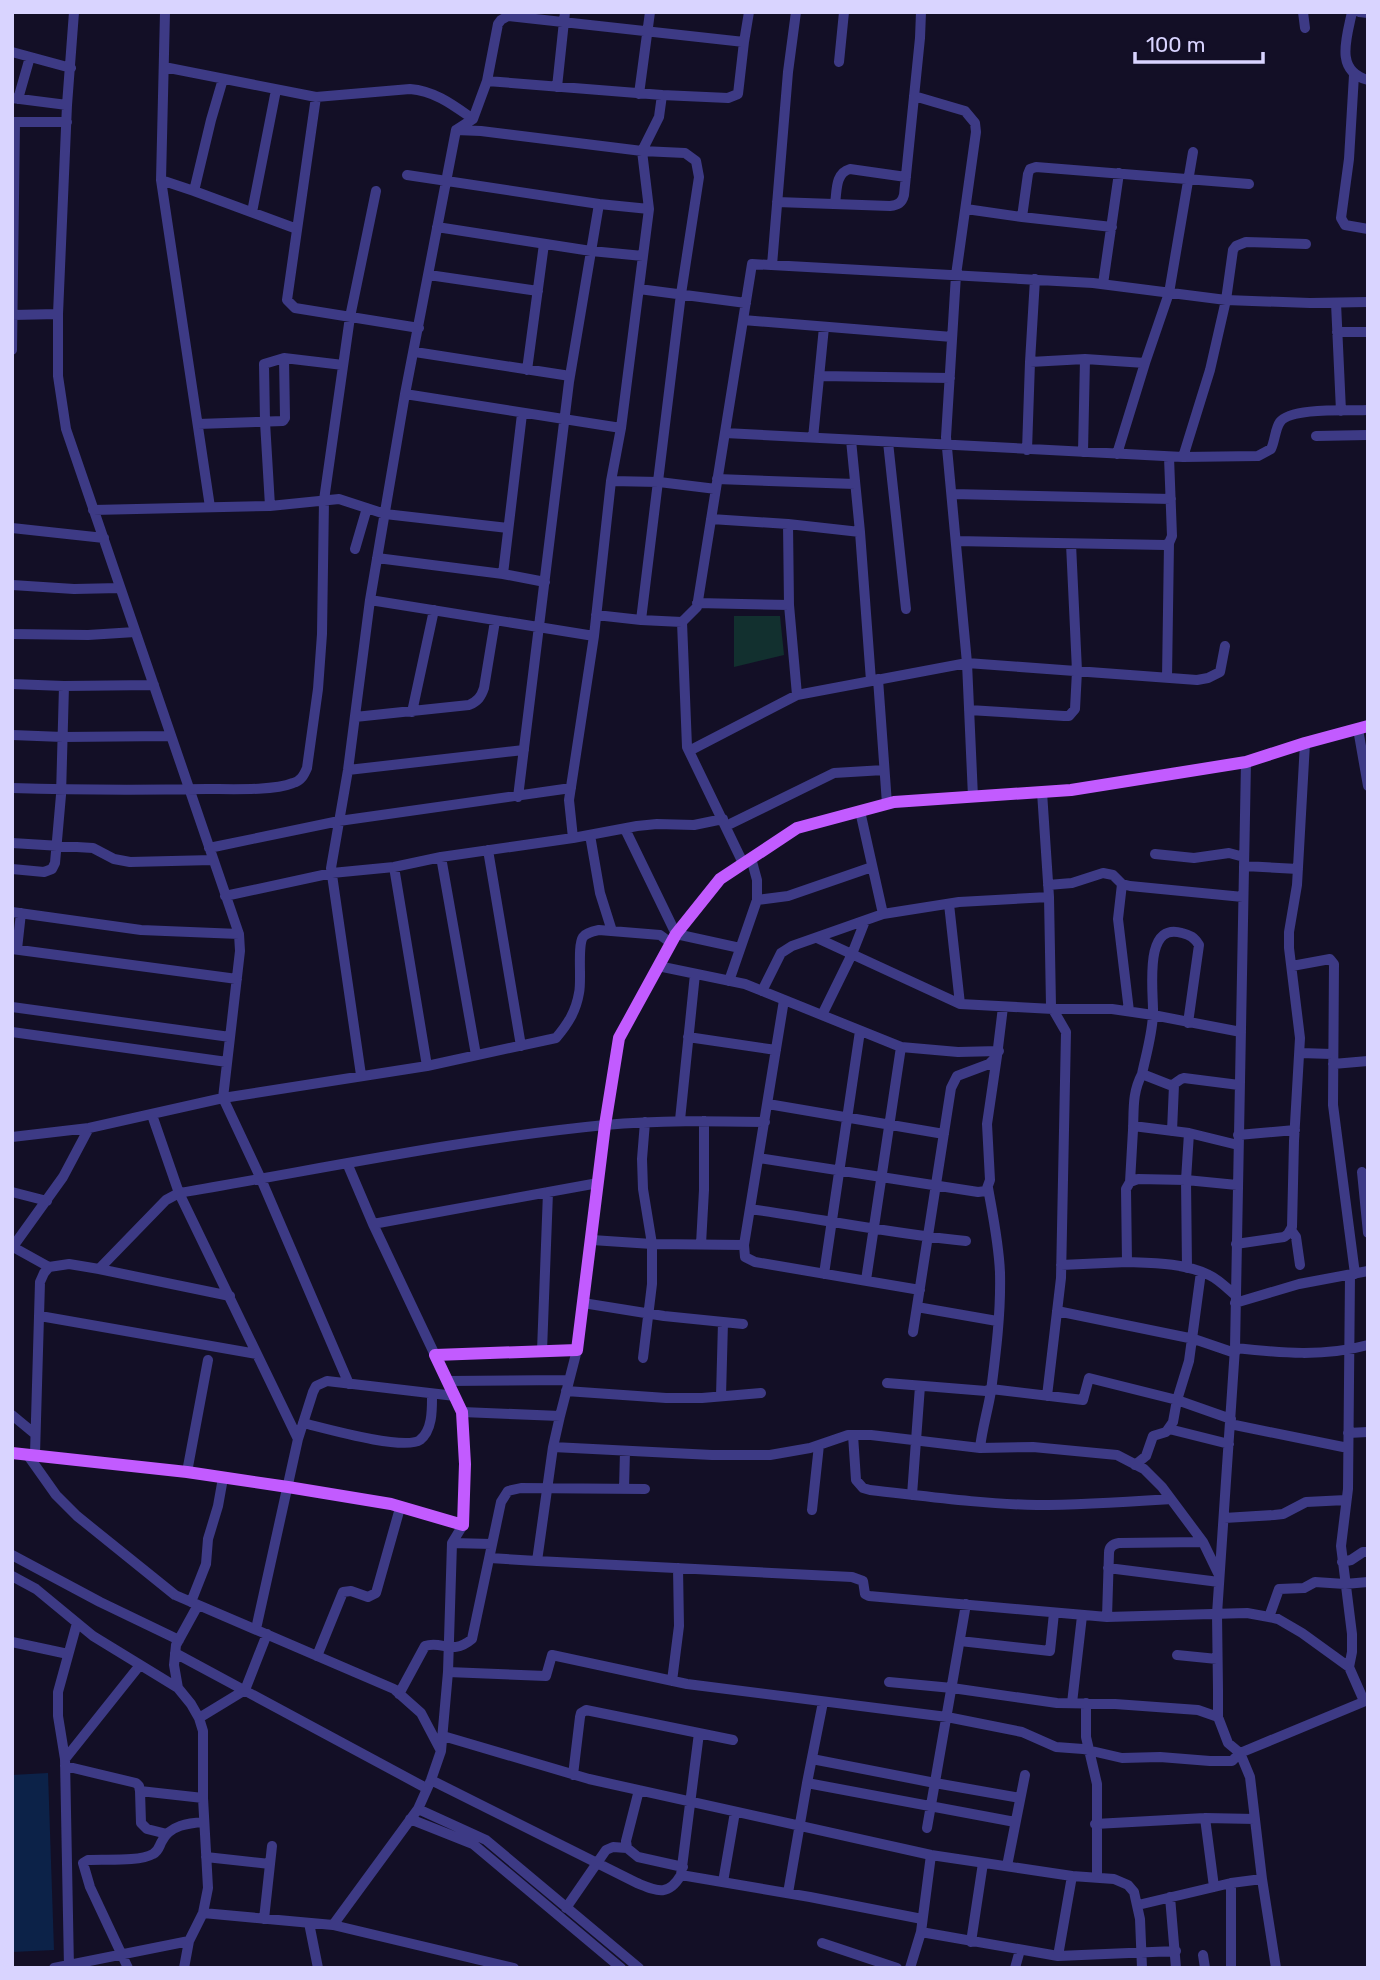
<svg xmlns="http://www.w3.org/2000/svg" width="1380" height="1980" font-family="Rubik,sans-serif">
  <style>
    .green { fill: #12302f }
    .water { fill: #0c2248 }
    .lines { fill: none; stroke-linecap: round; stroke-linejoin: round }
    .minor { stroke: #3d3a85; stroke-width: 10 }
    .major { stroke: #c25bff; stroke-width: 12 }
  </style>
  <rect width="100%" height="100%" fill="#130f26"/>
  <path class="green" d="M 734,616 L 780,616 L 784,655 L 734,667 Z"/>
  <path class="water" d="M 48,1773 L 54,1950 L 12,1952 L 12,1775 Z"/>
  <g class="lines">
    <path class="minor" d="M 74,12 L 67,105 L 58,314 L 58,376 L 66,429 L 239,934 L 240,951 L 223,1098 L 261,1179 L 349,1384
      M 165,12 L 161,180 L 210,507
      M 1303,12 L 1305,28
      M 1352,12 C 1347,37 1334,71 1368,80
      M 1359,12 L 1368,13
      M 12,52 L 71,68
      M 839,62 L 844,12
      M 164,67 L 316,97 L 410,89 C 435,91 453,105 473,119
      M 1354,75 L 1349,159 L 1341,218 L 1345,225 L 1368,229
      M 487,81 L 498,24 L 501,20 L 508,16 L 744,42
      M 557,87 L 565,12
      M 639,94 L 650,12
      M 662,95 L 728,98 L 738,94 L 744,42 L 749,12
      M 914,96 L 965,111 L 975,123 L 976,132 L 956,275 L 946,437 L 967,663 L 973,797
      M 316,97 L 287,300 L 295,308 L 419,328
      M 12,98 L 67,105
      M 18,99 L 30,57
      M 12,122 L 67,122
      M 456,130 L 473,119 L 487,81 L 662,95 L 659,117 L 642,151 L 649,209 L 621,428 L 611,481 L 594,636 L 569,800 L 573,838 L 637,826 L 657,824 L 694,825 L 723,819
      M 407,175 L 599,204
      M 161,180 L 194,191 L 297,229
      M 194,191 L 211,120 L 223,79
      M 777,202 L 890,206 C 898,205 902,203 904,195 L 920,38 L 921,12
      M 835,204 C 837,191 835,173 850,169 L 906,177
      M 966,209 L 1022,217 L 1112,227
      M 252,212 L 276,90
      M 1022,217 L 1028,174 L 1030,169 L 1036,167 L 1249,184
      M 437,227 L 591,251 L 643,256
      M 772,265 L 788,72 L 796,12
      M 429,275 L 538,291
      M 1103,284 L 1119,173
      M 639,289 L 746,303
      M 1336,303 L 1341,411
      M 12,315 L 58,314
      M 743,320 L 952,337
      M 1337,332 L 1368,332
      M 12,350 L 15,122
      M 415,352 L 570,376
      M 1030,362 L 1035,279
      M 527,370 L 544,244
      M 819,376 L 950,378
      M 405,394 L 621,428
      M 198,424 L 283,421 L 285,418 L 284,358
      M 725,433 L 1183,457 L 1210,370 L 1226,300 L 1233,250 L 1236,246 L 1246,242 L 1306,244
      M 1316,436 L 1368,435
      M 813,438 L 824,327
      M 851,440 L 860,532 L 871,681
      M 888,442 L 906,609
      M 1027,450 L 1030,362 L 1085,359 L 1145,363 L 1169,293 L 1193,152
      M 1083,452 L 1085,359
      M 1117,454 L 1145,363
      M 1183,457 L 1258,456 L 1271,449 C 1275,441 1275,429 1280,422 C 1291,407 1349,411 1368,410
      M 717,479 L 855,484
      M 611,481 L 659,482 L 716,489
      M 952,494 L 1171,499
      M 270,506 L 265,422 L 264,364 L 284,358 L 343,365
      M 93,510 L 270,506 L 339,499 L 385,514 L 508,528
      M 711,519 L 788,524 L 860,532
      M 788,524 L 789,605
      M 12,528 L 104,538
      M 956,541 L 1165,545 L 1169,543 L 1172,536 L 1169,457
      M 355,549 L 367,508
      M 377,558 L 503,574 L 545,582
      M 503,574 L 522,414
      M 12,585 L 74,589 L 120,588
      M 370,600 L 594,636
      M 697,603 L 789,605 L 797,695
      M 596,615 L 641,620
      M 12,634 L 88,635 L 135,632
      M 1167,678 L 1169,543
      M 878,679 L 887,804
      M 12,684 L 64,686 L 154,685
      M 969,710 L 1064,716 L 1069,716 L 1075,709 L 1077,671 L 1071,544
      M 412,712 L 434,610
      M 355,717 L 469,705 C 478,701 481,697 484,688 L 495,621
      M 1358,729 L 1368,786
      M 12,735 L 63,737 L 171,736
      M 689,751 L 797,695 L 967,663 L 1197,680 L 1208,678 L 1220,672 L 1225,646
      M 1246,762 L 1235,1348 L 1217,1614 L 1218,1690 L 1218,1717 L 1228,1743 L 1240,1753 L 1250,1777 L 1262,1879 L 1276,1968
      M 348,770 L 524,750
      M 12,788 C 77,790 142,790 207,789 C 230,789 273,791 293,783 C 301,781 304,775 307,768 L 318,689 L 322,634 L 324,500 L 350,317 L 376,191
      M 1042,792 L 1049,897 L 1051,1006 L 1066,1032 L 1061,1278 L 1047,1396
      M 518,797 L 569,382 L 599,204 L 649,209
      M 860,811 L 883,914
      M 726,826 L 834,773 L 884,770
      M 625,829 L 676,934 L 740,948
      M 590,835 L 600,893 L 612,931
      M 12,843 L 93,848 L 114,859 L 130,862 L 213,860
      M 209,848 L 339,821 L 571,788
      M 488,850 L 521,1046
      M 1155,854 L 1194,858 L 1229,853 L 1244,857
      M 441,857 L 476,1055
      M 743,863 L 687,747 L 682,622 L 697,607 L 752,264 L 1093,283 L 1226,300 L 1310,303 L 1368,302
      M 1244,866 L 1298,869
      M 394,867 L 427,1066
      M 12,869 L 44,872 L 52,869 L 55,863 L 61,795 L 64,686
      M 1122,884 L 1118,919 L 1129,1011
      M 1048,885 L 1072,883 L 1103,873 L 1113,875 L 1122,884 L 1130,886 L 1243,897
      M 225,896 L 332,873 L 394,867 L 441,857 L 573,838
      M 757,900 L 788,896 L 872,867
      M 949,904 L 960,1004
      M 12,912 L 141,930 L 239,934
      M 817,938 L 960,1004 L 1053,1009 L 1112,1009 L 1153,1015 L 1241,1032
      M 12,949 L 237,979
      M 17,949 L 21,913
      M 658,966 L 745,984 L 901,1047
      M 1292,966 L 1330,959 L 1334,964 L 1333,1105 L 1355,1274
      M 729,981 L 757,900 L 757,880 L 751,858
      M 762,991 L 781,953 L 792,946 L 883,914 L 959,902 L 1049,897
      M 784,1000 L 744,1245 L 745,1257 L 755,1262 L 920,1290
      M 12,1007 L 230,1037
      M 822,1015 L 852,954 L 865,921
      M 1188,1023 L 1199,945 C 1194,937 1190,935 1182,933 C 1142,921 1154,994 1153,1015 C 1152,1035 1146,1055 1142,1074 L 1170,1085 C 1176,1085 1178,1079 1184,1078 L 1239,1085
      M 12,1032 L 227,1062
      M 688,1037 L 776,1050
      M 1300,1053 L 1332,1054
      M 1333,1064 L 1368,1061
      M 361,1075 L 331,868 L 348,770 L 370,600 L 405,394 L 456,130 L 481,131 L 642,151 L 685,153 L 696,161 L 699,177 L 681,294 L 641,620 L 682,622
      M 768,1104 L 944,1134
      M 152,1115 L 179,1193 L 298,1439
      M 680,1120 L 695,974
      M 1133,1126 L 1189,1133 L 1238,1145
      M 1172,1131 L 1174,1085
      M 1238,1135 L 1295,1130
      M 12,1137 L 89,1128 L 223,1098 L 427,1066 L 556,1038 C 568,1024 576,1011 579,993 C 582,981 577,946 583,937 C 587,932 594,931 599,930 L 660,935 L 671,943
      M 759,1158 L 978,1192 L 986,1191 L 990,1180 L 987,1124 L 997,1056
      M 347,1163 L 373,1224 L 435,1355
      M 1362,1172 L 1368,1233
      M 1130,1182 C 1131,1164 1132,1147 1133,1130 C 1134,1109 1132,1093 1142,1074
      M 12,1192 L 47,1201
      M 750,1209 C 822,1219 894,1234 966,1241
      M 373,1224 L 598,1183
      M 1291,1230 L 1296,1237 L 1300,1265
      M 592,1240 L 652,1244 L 744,1245
      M 701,1244 L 704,1190 L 704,1121
      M 1236,1244 L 1284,1237 L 1288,1234 L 1292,1227 L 1294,1141 L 1300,1038 L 1289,948 L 1289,932 L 1297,885 L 1305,743
      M 13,1247 L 49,1267
      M 12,1248 L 63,1177 L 89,1128
      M 1061,1265 L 1127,1262
      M 1187,1268 L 1186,1180 L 1189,1133
      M 99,1269 L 166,1200 L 179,1193 C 321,1169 462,1139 605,1125 C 659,1120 712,1121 765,1122
      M 824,1274 L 860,1031
      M 866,1280 L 901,1047 L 958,1052 L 999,1051
      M 1235,1295 C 1227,1288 1218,1279 1209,1275 C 1184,1263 1154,1263 1127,1262 L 1126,1189 L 1130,1182 L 1138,1179 L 1186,1180 L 1237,1185
      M 583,1303 L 664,1316 L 743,1324
      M 1235,1303 L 1299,1284 L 1368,1271
      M 917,1307 L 997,1321
      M 1057,1311 L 1194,1339 L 1235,1353
      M 40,1316 L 257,1354
      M 913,1332 L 951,1088 L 957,1076 L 989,1064 L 997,1056 L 1003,1007
      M 1235,1348 C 1281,1353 1324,1357 1368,1345
      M 542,1351 L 548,1192
      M 643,1358 L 652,1284 L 652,1244 L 643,1189 L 642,1159 L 645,1122
      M 447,1381 L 569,1380
      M 887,1383 L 986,1391 L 991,1389 L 1083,1400 L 1089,1378 L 1177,1400 L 1231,1419
      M 566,1391 L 666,1398 L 702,1398 L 761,1393
      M 721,1396 L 723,1322
      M 462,1412 L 560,1416 L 577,1350
      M 12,1415 L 35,1434
      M 560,1416 L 553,1447 L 537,1561 L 852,1577 L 863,1581 L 865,1594 L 869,1596 L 1107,1617 L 1247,1613 L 1269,1617 L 1278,1619 L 1302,1633 L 1349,1667 L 1364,1701
      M 303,1423 C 324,1428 404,1451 420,1440 C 433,1430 432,1408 432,1394
      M 1230,1424 L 1348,1448
      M 1169,1429 L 1229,1444
      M 1348,1433 L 1368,1432
      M 853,1435 L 856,1480 L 863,1488 L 870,1490 C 925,1496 981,1504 1037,1505 C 1082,1505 1126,1502 1171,1499
      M 553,1447 L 712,1455 L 770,1455 L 810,1448 L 848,1435 L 871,1435 L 980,1448 L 1033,1447 L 1117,1455 L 1144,1469 L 1162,1487 L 1203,1542 L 1218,1573
      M 980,1448 C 982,1429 988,1410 991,1391 C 996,1352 1001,1312 1000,1273 C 999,1245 993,1216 988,1188
      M 27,1454 L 56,1495 L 77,1516 L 175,1595 L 394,1689 L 421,1713 L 441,1751
      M 35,1454 L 40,1282 L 44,1273 L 49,1267 L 69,1264 L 99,1269 L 230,1296
      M 1135,1465 L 1146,1456 L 1153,1436 L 1166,1432 L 1173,1422 L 1177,1400 L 1189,1361 L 1201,1272
      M 187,1472 L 208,1360
      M 624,1489 L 625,1451
      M 912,1495 L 920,1386
      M 812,1510 L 819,1445
      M 1224,1518 L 1274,1515 L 1283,1514 L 1306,1502 L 1346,1500
      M 452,1543 L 492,1544
      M 12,1555 L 100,1602 L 179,1640
      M 490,1558 L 537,1561
      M 1342,1562 L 1351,1560 L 1363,1552 L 1368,1552
      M 1108,1568 L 1219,1582
      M 12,1576 L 36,1589 L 93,1636 L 178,1688 L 191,1704 L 199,1718 L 203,1731 L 203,1798 L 208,1888 L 203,1913
      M 191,1602 L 206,1564 L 208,1539 L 218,1506 L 223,1478
      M 1107,1617 L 1109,1553 C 1109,1547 1113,1544 1119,1543 L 1203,1542
      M 1269,1617 L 1279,1589 L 1304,1588 L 1315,1582 L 1345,1584 L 1368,1582
      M 256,1629 L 298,1439 L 313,1392 L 316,1386 L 327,1381 L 455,1396
      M 960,1641 L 1050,1651 L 1054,1613
      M 12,1642 L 68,1654
      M 175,1653 L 426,1788
      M 1177,1655 L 1217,1659
      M 317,1656 L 343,1592 L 351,1591 L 368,1597 L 376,1593 L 400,1508
      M 1349,1667 L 1352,1652 L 1352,1634 L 1341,1546 L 1348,1489 L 1350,1275
      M 448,1672 L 546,1676 L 552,1655 L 687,1684 L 947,1717 L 1022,1732 L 1056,1747 L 1083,1749 L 1122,1758 L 1160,1757 L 1210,1761 L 1232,1761 L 1240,1753 L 1368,1700
      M 672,1681 L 679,1626 L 678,1568
      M 889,1682 L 952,1688 L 1057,1703 L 1115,1704 L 1198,1710 L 1218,1717
      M 178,1688 L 174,1665 L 176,1645 L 198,1605
      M 399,1694 L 425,1646 C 442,1640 452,1656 472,1639 L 501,1502 L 508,1491 L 521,1488 L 645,1489
      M 1072,1703 L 1082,1616
      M 1086,1703 L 1086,1737 L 1097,1784 L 1097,1878
      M 199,1718 L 245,1690 L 267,1634
      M 699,1733 L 681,1875 L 810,1897 L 922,1919
      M 443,1736 L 589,1779 L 931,1855 L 1072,1876 L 1058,1956
      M 65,1759 L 140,1665
      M 812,1759 L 935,1783 L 1020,1798
      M 65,1766 L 136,1783 L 139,1786 L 140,1791
      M 573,1775 L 580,1717 L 581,1713 L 586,1710 L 733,1740
      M 431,1780 L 637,1883 C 657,1891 668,1897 681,1875
      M 807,1783 L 823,1702
      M 639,1790 L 626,1841 L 627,1848 L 638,1857 L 683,1867
      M 418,1809 L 486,1840 L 639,1968
      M 1205,1818 L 1214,1887
      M 410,1819 L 473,1844 L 621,1968
      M 1095,1824 L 1205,1818 L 1255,1819
      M 927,1828 L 966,1604
      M 167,1834 L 147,1829 L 141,1823 L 140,1791 L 203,1798
      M 931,1855 L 921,1932 L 1058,1956 L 1176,1951
      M 206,1857 L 270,1864
      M 1007,1866 L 1025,1775
      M 1072,1876 L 1114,1879 L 1128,1885 L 1134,1892 L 1140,1919 L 1142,1968
      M 723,1882 L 735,1812
      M 1231,1883 L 1231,1968
      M 788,1893 L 807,1783 L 1015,1822
      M 1170,1897 L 1176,1968
      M 1138,1905 L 1231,1883 L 1262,1879
      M 566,1908 L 606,1850 L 613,1847 L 627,1848
      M 264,1919 L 272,1846
      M 309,1923 L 318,1968
      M 333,1925 L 418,1809 L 431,1780 L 441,1751 L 448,1672 L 452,1543 L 463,1525
      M 971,1942 L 983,1863
      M 822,1943 L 897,1968
      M 1203,1955 L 1205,1968
      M 54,1968 L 189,1941 L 203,1913 L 333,1925 L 514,1968
      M 69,1968 L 65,1759 L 58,1716 L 58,1692 L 77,1623
      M 128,1968 L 90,1887 L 83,1863 L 88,1860 C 105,1859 139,1862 153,1854 C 159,1851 159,1846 162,1841 C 170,1825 189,1823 204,1822
      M 184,1968 L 189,1941
      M 910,1968 L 921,1932
      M 1015,1968 L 1020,1950"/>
    <path class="major" d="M 12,1453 L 187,1472 L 288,1487 L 391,1504 L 463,1525 L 465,1464 L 462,1412 L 435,1355 L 577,1350 L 605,1125 L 619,1038 L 676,934 L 720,879 L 797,828 L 894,802 L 1071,790 L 1246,762 L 1305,743 L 1368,726"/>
  </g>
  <rect width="1380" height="1980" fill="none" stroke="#d9d4ff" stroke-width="28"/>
  <path d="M1135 52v10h128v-10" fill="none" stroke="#d9d4ff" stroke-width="3.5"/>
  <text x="1146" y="52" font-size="21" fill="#d9d4ff" stroke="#130f26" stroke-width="5" paint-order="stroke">100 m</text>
</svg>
